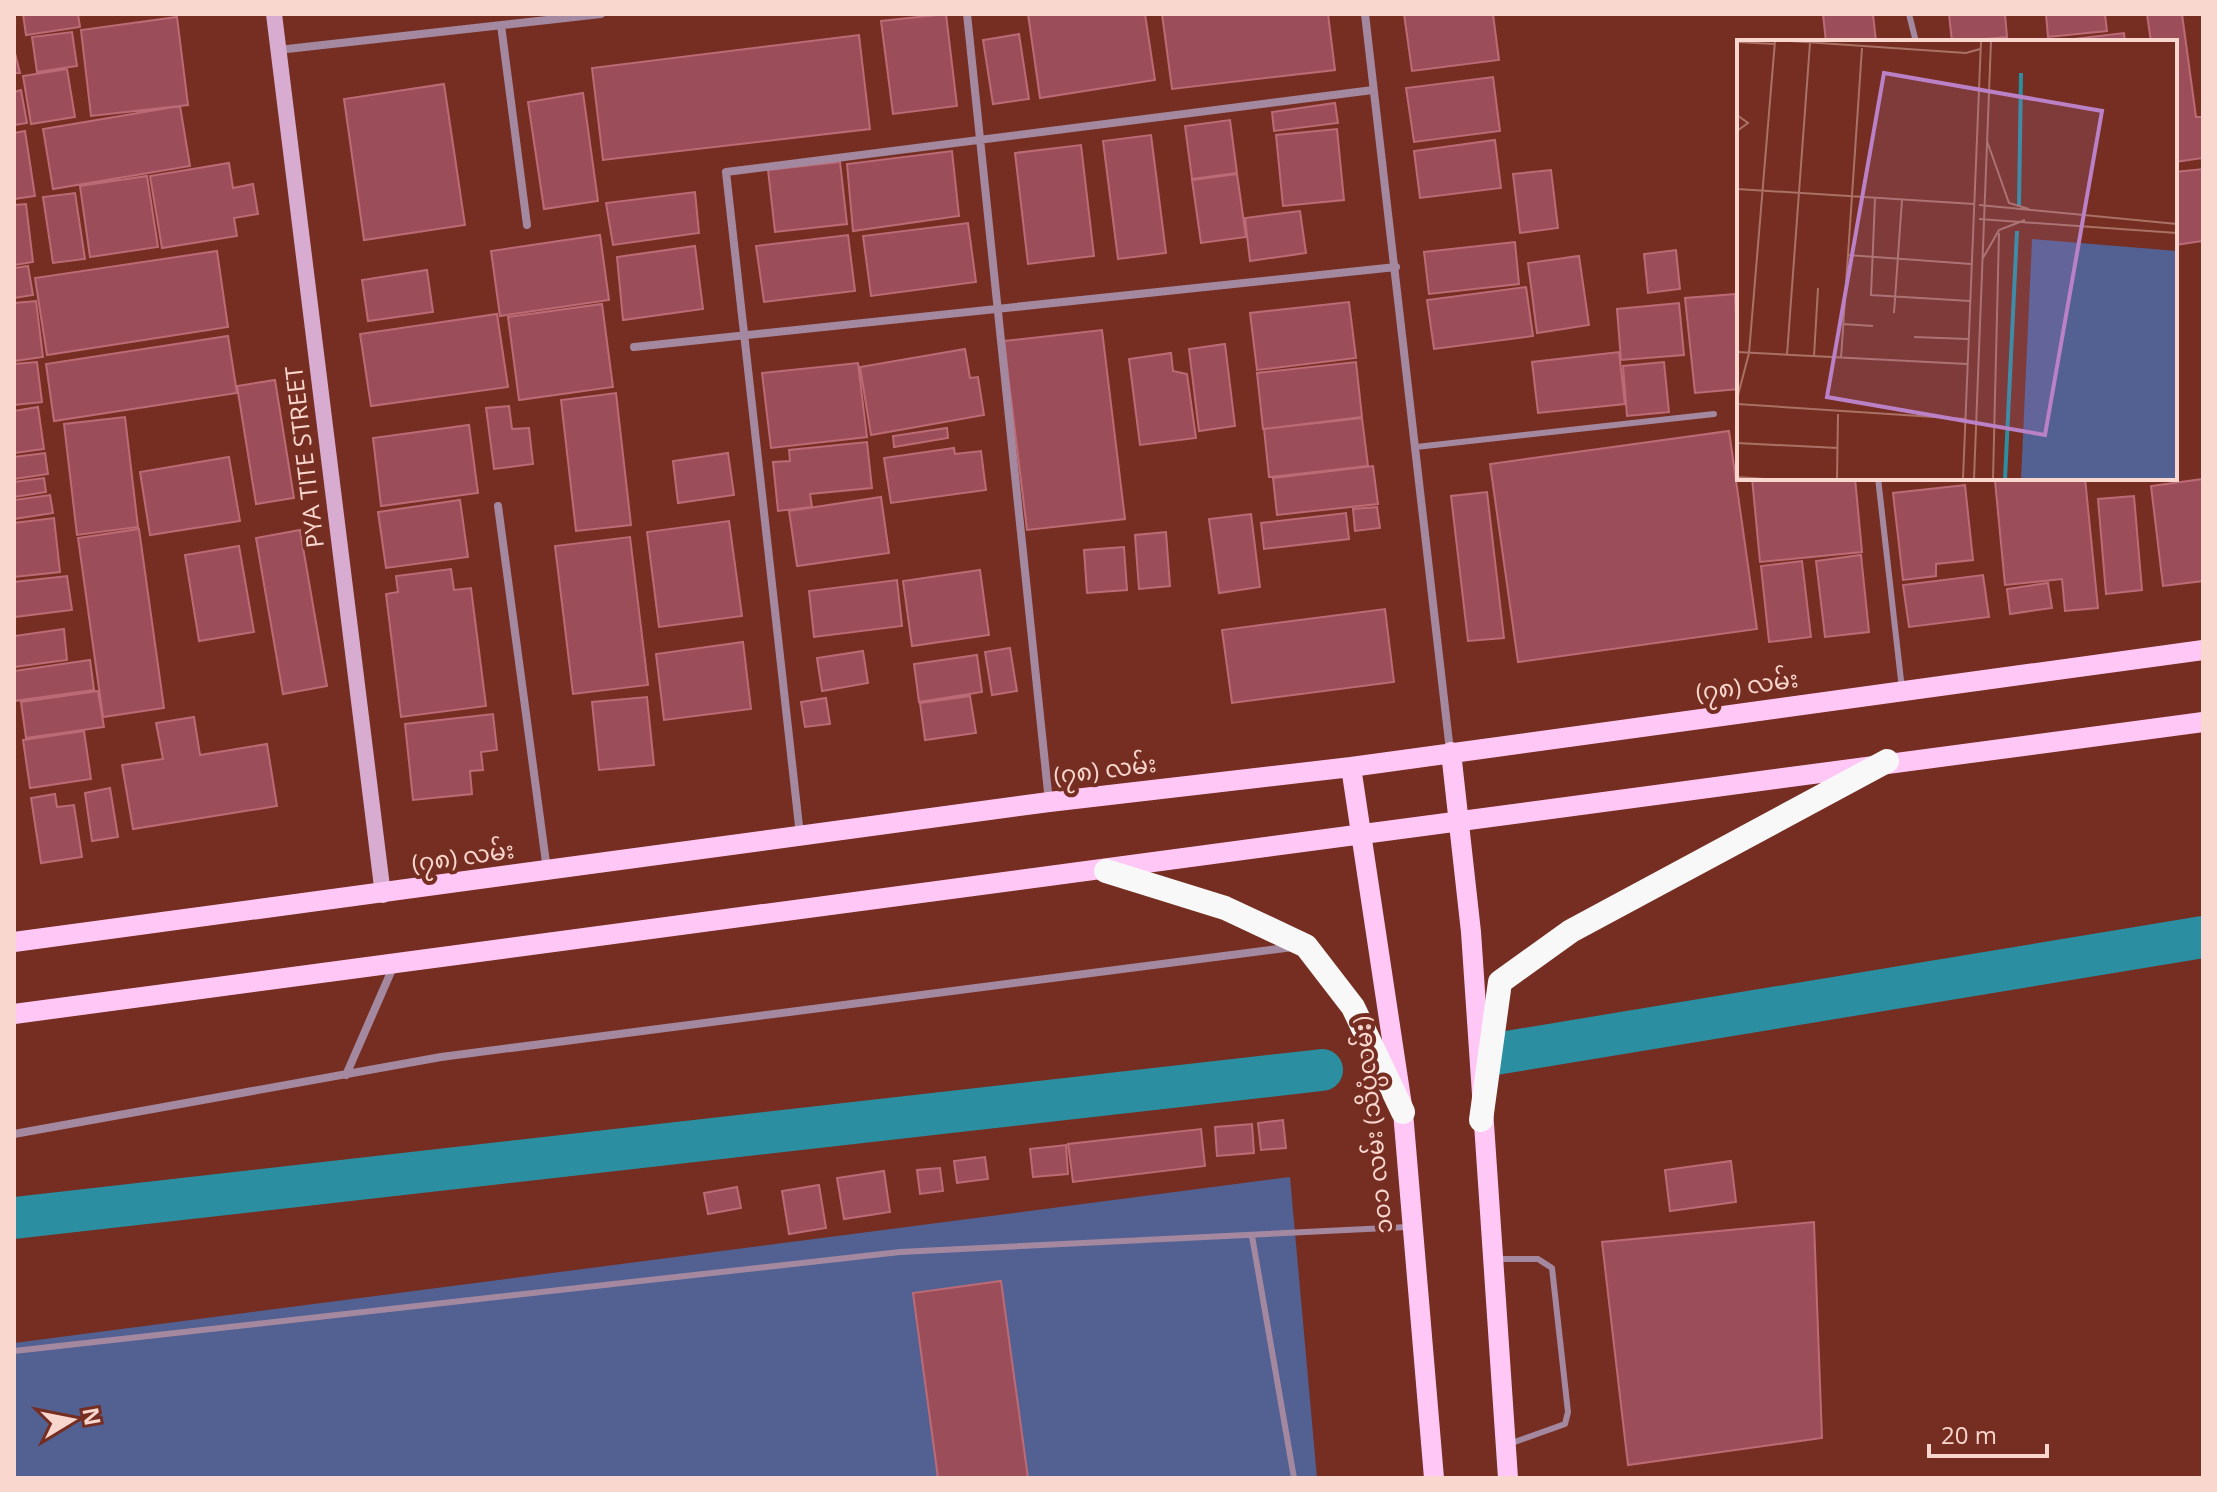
<svg xmlns="http://www.w3.org/2000/svg" width="2217" height="1492" font-family="'Open Sans','Noto Sans Myanmar',sans-serif">
  <style>
    .green { fill: #536092 }
    .lines { fill: none; stroke-linecap: round; stroke-linejoin: round }
    .canal { stroke: #2b8fa1; stroke-width: 42 }
    .building { fill: #9b4e59; stroke: #bc6b76; stroke-width: 2 }
    .lane { stroke: #a4889f; stroke-width: 6 }
    .street { stroke: #a4889f; stroke-width: 8 }
    .secondary { stroke: #d8acd0; stroke-width: 16 }
    .primary { stroke: #ffc7f6; stroke-width: 20 }
    .highway { stroke: #f8f8f8; stroke-width: 24 }
    .labels { text-anchor: middle; stroke-width: 8; stroke-linejoin: round; paint-order: stroke }
    .street-label { font-size: 24px; fill: #f9d6ce; stroke: #752e21 }
    .inset-river { fill: none; stroke: #2b8fa1; stroke-width: 4 }
    .inset-road { fill: none; stroke: #aa7166; stroke-width: 2 }
    .view { fill: #ba81c6; fill-opacity: 0.15; stroke: #ba81c6; stroke-width: 4 }
    .inset-edge { fill: none; stroke: #f9d6ce; stroke-width: 4 }
  </style>
  <rect width="100%" height="100%" fill="#752e21"/>
  <path class="green" d="M 1290,1177 L 1317,1478 L 14,1478 L 14,1343 Z"/>
  <g class="lines">
    <path class="canal" d="M 1495,1054 L 2203,937
      M 14,1218 L 1322,1070"/>
  </g>
  <path class="building" d="M 23,14 L 78,14 L 80,27 L 26,35 Z
    M 946,14 L 957,106 L 893,114 L 881,21 Z
    M 1028,14 L 1145,14 L 1155,80 L 1040,98 Z
    M 1162,14 L 1328,14 L 1335,70 L 1172,89 Z
    M 1404,14 L 1493,14 L 1499,60 L 1412,71 Z
    M 1823,14 L 1873,14 L 1876,42 L 1826,42 Z
    M 1949,14 L 2005,14 L 2007,37 L 1952,42 Z
    M 2046,14 L 2105,14 L 2107,31 L 2048,37 Z
    M 2147,14 L 2182,14 L 2196,117 L 2203,117 L 2203,158 L 2175,162 L 2175,42 L 2151,42 Z
    M 177,17 L 188,105 L 91,116 L 81,30 Z
    M 72,32 L 77,66 L 37,72 L 32,37 Z
    M 2124,33 L 2125,42 L 2048,42 Z
    M 1019,34 L 1029,99 L 993,104 L 983,40 Z
    M 859,35 L 870,129 L 603,160 L 592,68 Z
    M 14,49 L 20,73 L 14,73 Z
    M 67,69 L 75,117 L 31,124 L 23,76 Z
    M 1493,77 L 1500,131 L 1414,142 L 1406,88 Z
    M 444,84 L 465,225 L 364,240 L 344,99 Z
    M 21,90 L 27,123 L 14,125 L 14,92 Z
    M 583,93 L 598,201 L 544,209 L 528,102 Z
    M 1335,103 L 1338,123 L 1274,131 L 1272,112 Z
    M 180,106 L 190,166 L 53,189 L 43,129 Z
    M 1230,120 L 1237,173 L 1192,179 L 1185,126 Z
    M 1337,129 L 1344,200 L 1283,206 L 1276,135 Z
    M 25,131 L 35,196 L 14,199 L 14,133 Z
    M 1151,135 L 1166,253 L 1118,259 L 1103,141 Z
    M 1495,140 L 1501,188 L 1420,198 L 1414,151 Z
    M 1081,145 L 1094,256 L 1028,264 L 1015,153 Z
    M 952,151 L 959,216 L 853,231 L 847,164 Z
    M 840,162 L 847,224 L 775,232 L 768,170 Z
    M 229,163 L 233,188 L 253,184 L 258,214 L 234,218 L 237,236 L 162,248 L 150,176 Z
    M 2203,169 L 2203,241 L 2175,245 L 2175,172 Z
    M 1551,170 L 1558,228 L 1520,233 L 1513,174 Z
    M 1237,174 L 1246,237 L 1201,243 L 1192,180 Z
    M 147,176 L 158,247 L 90,257 L 80,186 Z
    M 695,192 L 699,233 L 613,245 L 606,203 Z
    M 75,193 L 85,259 L 53,263 L 43,197 Z
    M 26,204 L 33,262 L 14,265 L 14,205 Z
    M 1300,211 L 1306,253 L 1250,261 L 1245,218 Z
    M 968,223 L 976,282 L 871,296 L 863,236 Z
    M 600,235 L 609,300 L 500,316 L 491,251 Z
    M 848,235 L 855,291 L 764,302 L 756,246 Z
    M 1515,242 L 1519,284 L 1429,294 L 1424,252 Z
    M 695,246 L 703,309 L 623,320 L 617,257 Z
    M 1676,250 L 1680,289 L 1648,293 L 1644,254 Z
    M 217,251 L 228,327 L 47,355 L 35,278 Z
    M 1579,256 L 1589,325 L 1537,333 L 1528,263 Z
    M 28,266 L 33,295 L 14,298 L 14,268 Z
    M 427,270 L 433,312 L 368,321 L 362,280 Z
    M 1526,287 L 1533,336 L 1434,349 L 1427,300 Z
    M 1735,294 L 1739,389 L 1695,393 L 1685,298 Z
    M 36,301 L 43,357 L 14,361 L 14,303 Z
    M 1349,302 L 1356,358 L 1257,370 L 1250,313 Z
    M 1679,303 L 1684,355 L 1621,360 L 1617,309 Z
    M 602,304 L 613,387 L 519,400 L 508,317 Z
    M 497,314 L 508,387 L 371,406 L 360,334 Z
    M 1102,330 L 1125,519 L 1027,530 L 1004,341 Z
    M 228,336 L 237,393 L 54,421 L 46,364 Z
    M 1225,344 L 1235,426 L 1199,431 L 1189,349 Z
    M 965,349 L 970,378 L 978,377 L 984,415 L 871,435 L 860,367 Z
    M 1619,352 L 1625,404 L 1538,413 L 1532,362 Z
    M 1171,353 L 1173,371 L 1187,374 L 1196,438 L 1140,445 L 1129,359 Z
    M 37,362 L 42,402 L 14,405 L 14,364 Z
    M 1356,362 L 1362,417 L 1263,429 L 1257,373 Z
    M 1664,362 L 1669,412 L 1627,416 L 1623,366 Z
    M 858,363 L 867,437 L 771,448 L 762,373 Z
    M 275,380 L 294,498 L 256,504 L 237,386 Z
    M 616,393 L 631,525 L 576,531 L 561,400 Z
    M 509,406 L 512,429 L 529,428 L 533,464 L 494,469 L 486,408 Z
    M 38,407 L 44,449 L 14,453 L 14,411 Z
    M 125,417 L 138,527 L 77,535 L 64,424 Z
    M 1362,418 L 1368,466 L 1269,477 L 1264,429 Z
    M 469,425 L 478,493 L 381,506 L 373,438 Z
    M 947,428 L 948,438 L 894,447 L 893,436 Z
    M 1729,431 L 1757,629 L 1518,662 L 1490,464 Z
    M 867,442 L 872,488 L 810,494 L 812,507 L 778,511 L 773,462 L 790,461 L 789,450 Z
    M 954,448 L 955,454 L 981,451 L 986,490 L 891,503 L 884,458 Z
    M 45,453 L 48,474 L 14,479 L 14,457 Z
    M 728,453 L 734,495 L 678,503 L 673,461 Z
    M 229,457 L 240,521 L 150,535 L 140,472 Z
    M 1373,466 L 1378,504 L 1277,515 L 1273,478 Z
    M 44,478 L 46,492 L 14,497 L 14,482 Z
    M 1752,478 L 1855,478 L 1862,552 L 1760,562 Z
    M 2025,478 L 2085,478 L 2098,608 L 2065,611 L 2062,579 L 2005,585 L 1995,481 Z
    M 2203,479 L 2203,581 L 2163,586 L 2151,486 Z
    M 1965,485 L 1973,560 L 1936,564 L 1936,576 L 1903,580 L 1893,493 Z
    M 1487,492 L 1504,638 L 1468,641 L 1451,496 Z
    M 50,495 L 53,513 L 14,519 L 14,500 Z
    M 2134,496 L 2142,590 L 2106,594 L 2098,499 Z
    M 881,497 L 889,553 L 797,566 L 789,511 Z
    M 460,500 L 468,557 L 386,568 L 378,512 Z
    M 1377,507 L 1380,528 L 1355,531 L 1353,509 Z
    M 1346,513 L 1349,539 L 1264,549 L 1261,523 Z
    M 1251,514 L 1260,587 L 1219,593 L 1209,519 Z
    M 54,518 L 60,572 L 14,577 L 14,523 Z
    M 729,521 L 742,616 L 659,627 L 647,532 Z
    M 139,529 L 164,708 L 103,717 L 78,538 Z
    M 300,530 L 327,686 L 283,694 L 256,538 Z
    M 1166,532 L 1170,586 L 1139,589 L 1135,535 Z
    M 630,537 L 648,685 L 573,694 L 555,546 Z
    M 239,546 L 254,632 L 199,641 L 185,555 Z
    M 1124,547 L 1127,590 L 1087,593 L 1084,550 Z
    M 1861,555 L 1869,632 L 1825,637 L 1816,561 Z
    M 1802,561 L 1811,637 L 1769,642 L 1761,566 Z
    M 451,569 L 454,590 L 471,588 L 486,706 L 401,717 L 386,594 L 398,592 L 396,576 Z
    M 980,570 L 989,635 L 912,646 L 903,581 Z
    M 1983,575 L 1989,617 L 1909,627 L 1903,585 Z
    M 67,576 L 72,610 L 14,617 L 14,582 Z
    M 897,580 L 902,626 L 814,637 L 809,591 Z
    M 2048,583 L 2052,608 L 2010,614 L 2007,589 Z
    M 1385,609 L 1394,682 L 1232,703 L 1222,630 Z
    M 64,629 L 67,660 L 14,667 L 14,636 Z
    M 743,642 L 751,709 L 664,720 L 656,654 Z
    M 1010,648 L 1017,691 L 992,695 L 985,652 Z
    M 863,651 L 868,683 L 822,691 L 817,658 Z
    M 977,655 L 982,692 L 919,702 L 914,664 Z
    M 90,660 L 94,690 L 14,701 L 14,671 Z
    M 98,691 L 104,727 L 26,738 L 21,702 Z
    M 970,696 L 976,733 L 925,740 L 920,703 Z
    M 647,697 L 654,765 L 599,770 L 592,702 Z
    M 826,698 L 830,724 L 805,727 L 801,702 Z
    M 493,714 L 497,750 L 481,752 L 483,770 L 470,771 L 472,794 L 413,800 L 405,724 Z
    M 194,717 L 200,755 L 267,744 L 277,806 L 133,829 L 122,765 L 163,759 L 156,723 Z
    M 84,731 L 91,779 L 30,788 L 23,740 Z
    M 110,788 L 118,837 L 92,841 L 85,793 Z
    M 55,794 L 57,807 L 74,805 L 82,857 L 41,863 L 31,798 Z
    M 1283,1120 L 1286,1148 L 1261,1150 L 1258,1123 Z
    M 1252,1124 L 1254,1153 L 1217,1156 L 1215,1127 Z
    M 1201,1129 L 1205,1166 L 1073,1182 L 1068,1144 Z
    M 1066,1145 L 1068,1174 L 1033,1177 L 1030,1149 Z
    M 985,1157 L 988,1179 L 957,1183 L 954,1161 Z
    M 1731,1161 L 1736,1202 L 1670,1211 L 1665,1170 Z
    M 940,1168 L 943,1191 L 920,1194 L 917,1170 Z
    M 884,1171 L 890,1212 L 844,1219 L 837,1178 Z
    M 819,1185 L 826,1228 L 789,1234 L 782,1191 Z
    M 737,1187 L 741,1208 L 708,1214 L 704,1193 Z
    M 1814,1222 L 1822,1438 L 1628,1465 L 1602,1242 Z
    M 1001,1281 L 1028,1478 L 938,1478 L 913,1293 Z"/>
  <g class="lines">
    <path class="lane" d="M 1909,14 L 1916,42
      M 1416,447 L 1714,414
      M 1878,478 L 1902,689
      M 1252,1236 L 1294,1478
      M 1499,1259 L 1538,1259 L 1552,1268 L 1568,1412 L 1565,1424 L 1509,1444
      M 14,1351 L 900,1252 L 1407,1227"/>
    <path class="street" d="M 967,14 L 1049,802
      M 1365,14 L 1450,751
      M 501,25 L 527,225
      M 278,50 L 601,14
      M 634,347 L 1396,267
      M 498,506 L 547,870
      M 800,835 L 726,172 L 1373,90
      M 346,1075 L 394,965
      M 14,1134 L 441,1057 L 1293,947"/>
    <path class="secondary" d="M 274,14 L 383,895"/>
    <path class="primary" d="M 1451,752 L 1471,932 L 1508,1478
      M 1351,767 L 1403,1112 L 1434,1478
      M 14,942 L 1049,802 L 1351,767 L 2203,650
      M 14,1014 L 2203,722"/>
    <path class="highway" d="M 1106,871 L 1225,908 L 1306,946 L 1353,1007 L 1403,1112
      M 1481,1120 L 1500,982 L 1571,931 L 1887,761"/>
  </g>
  <g class="labels">
    <g class="street-label">
      <text transform="translate(305 457) rotate(-97)" y="8">PYA TITE STREET</text>
      <text transform="translate(1747 686) rotate(-8)" y="8">(၇၈) လမ်း</text>
      <text transform="translate(1105 770) rotate(-7)" y="8">(၇၈) လမ်း</text>
      <text transform="translate(463 857) rotate(-8)" y="8">(၇၈) လမ်း</text>
      <text transform="translate(1373 1125) rotate(-96)" y="8">၁၀၁ လမ်း (သိပ္ပံလမ်း)</text>
    </g>
  </g>
  <g transform="translate(1737 40)">
    <rect width="440" height="440" fill="#752e21"/>
    <path d="M 295,199 L 440,211 L 440,439 L 284,439 Z" fill="#536092"/>
    <path class="inset-river" d="M 282,166 L 284,33M 268,439 L 280,191"/>
    <path class="inset-road" d="M 53,1 L 229,13 L 243,9M 0,2 L 38,4M 0,75 L 11,83 L 0,91M 250,101 L 272,163 L 292,169M 0,149 L 237,164M 138,159 L 134,255 L 233,261M 242,165 L 440,184M 242,179 L 440,193M 111,215 L 234,224M 246,218 L 262,190 L 288,180M 157,273 L 165,160M 106,284 L 136,286M 177,297 L 231,299M 0,312 L 230,324M 50,315 L 73,3M 77,316 L 81,248M 104,318 L 125,8M 0,359 L 12,313 L 38,1M 0,364 L 228,379M 0,403 L 101,408M 0,437 L 28,439M 100,439 L 101,374M 226,439 L 244,1M 237,439 L 254,1M 256,439 L 262,193"/>
    <path class="view" d="M 147,33 L 365,71 L 308,395 L 90,357 Z"/>
    <rect width="440" height="440" class="inset-edge"/>
  </g>
  <rect width="2217" height="1492" fill="none" stroke="#f9d6ce" stroke-width="32"/>
  <g transform="translate(72 1420) rotate(80)" stroke="#752e21" stroke-width="6" paint-order="stroke">
  <path d="M0-6L14 30L0 20L-14 30Z" fill="#f9d6ce"/>
  <text y="-12" font-size="22" font-weight="bold" text-anchor="middle" fill="#f9d6ce">N</text>
  </g>
  <path d="M1929 1444v12h118v-12" fill="none" stroke="#f9d6ce" stroke-width="4"/>
  <text x="1941" y="1444" font-size="24" fill="#f9d6ce" stroke="#752e21" stroke-width="6" paint-order="stroke">20 m</text>
</svg>
